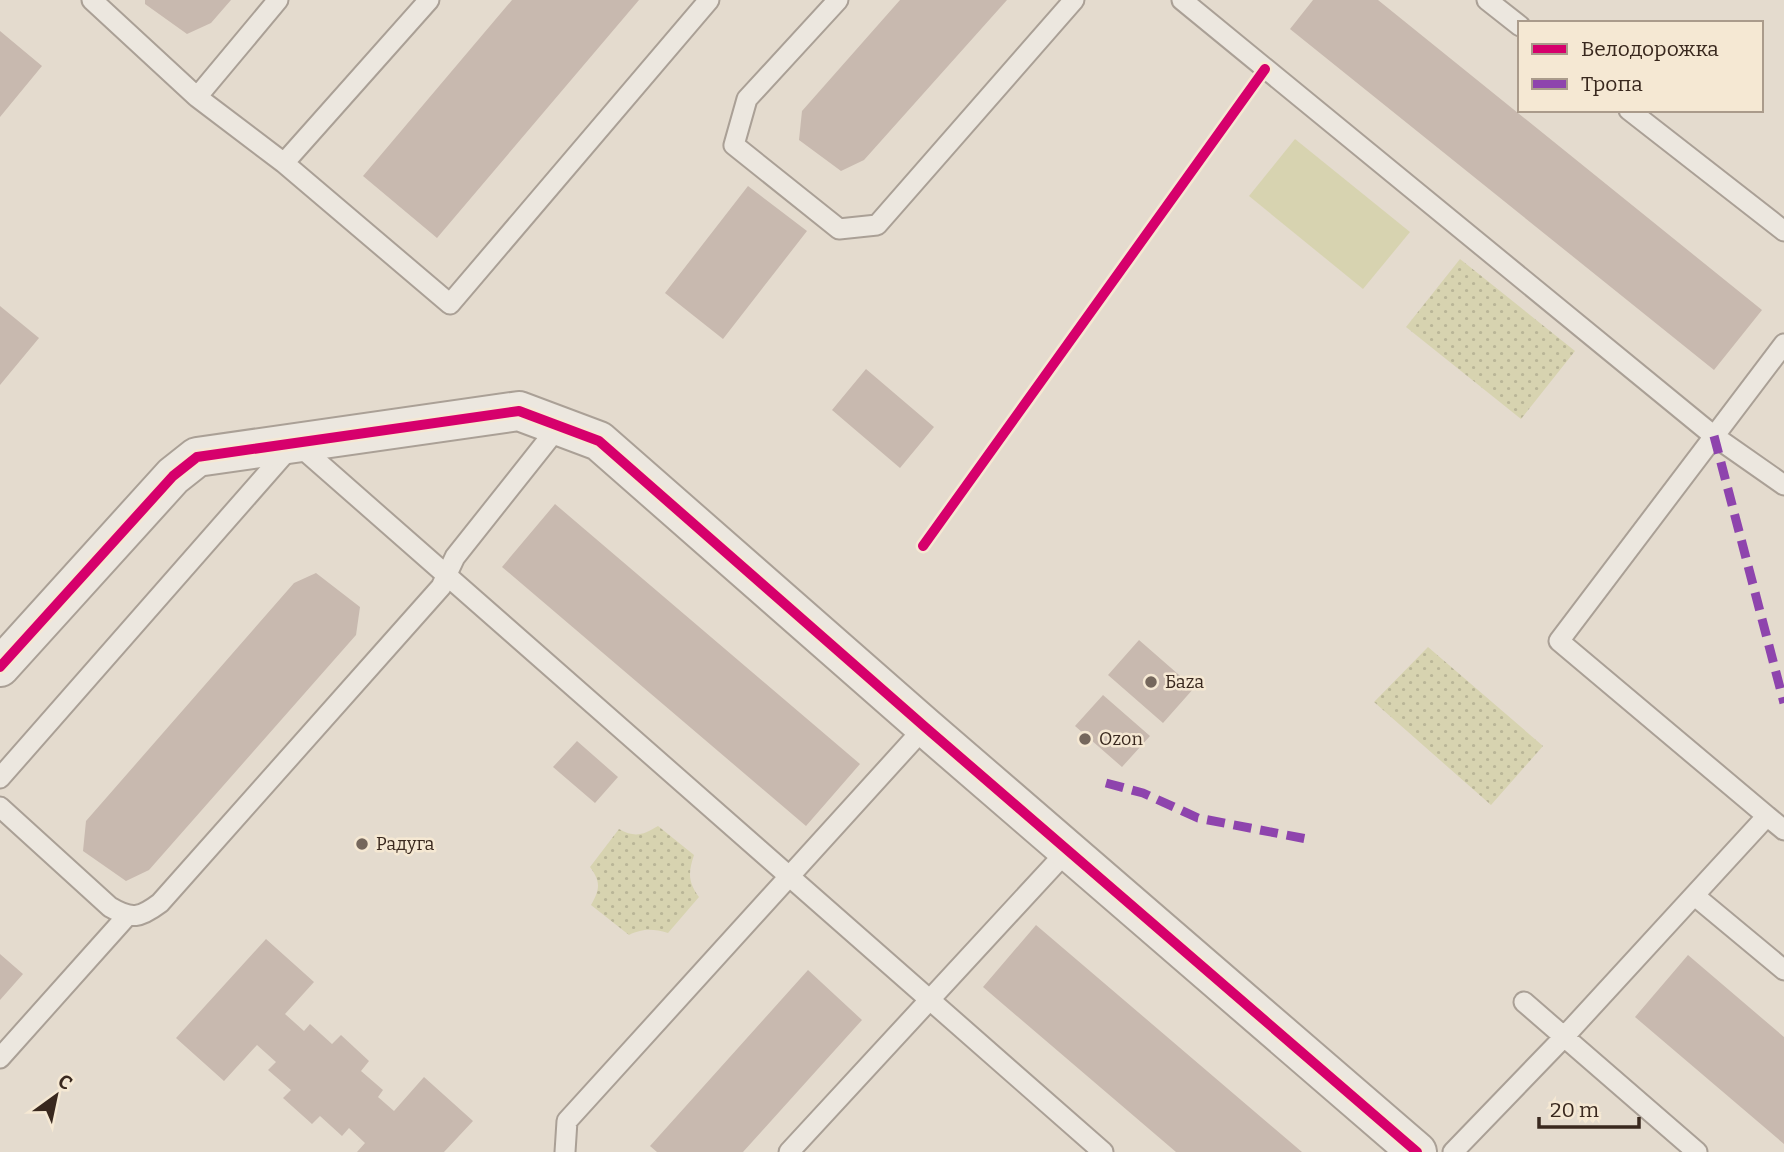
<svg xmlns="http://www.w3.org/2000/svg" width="1784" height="1152" font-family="Bitter,serif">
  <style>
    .grass { fill: #d7d3b0 }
    .park { fill: url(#park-dots) }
    .building { fill: #c8b9af }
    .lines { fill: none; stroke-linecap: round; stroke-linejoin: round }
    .service-casing { stroke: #aaa096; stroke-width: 23 }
    .minor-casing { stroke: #aaa096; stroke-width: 42 }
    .service { stroke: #ece7df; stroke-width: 19 }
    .minor { stroke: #ece7df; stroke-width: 38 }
    .quiet { stroke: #8e44ad; stroke-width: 9; stroke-dasharray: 18 9; stroke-linecap: butt }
    .cycleway-casing { stroke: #f5e8d3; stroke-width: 15 }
    .cycleway { stroke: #d6006c; stroke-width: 10 }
    .poi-dot { fill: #75675c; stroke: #f5e8d3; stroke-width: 2.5 }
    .labels { text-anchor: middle; stroke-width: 5; stroke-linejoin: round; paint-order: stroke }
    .poi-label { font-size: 18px; fill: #39281e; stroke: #f5e8d3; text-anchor: start }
  </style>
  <defs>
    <pattern id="park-dots" width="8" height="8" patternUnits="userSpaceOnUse" patternTransform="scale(1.75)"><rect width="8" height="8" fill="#d7d3b0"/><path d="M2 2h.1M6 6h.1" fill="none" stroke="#b9b597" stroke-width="1.8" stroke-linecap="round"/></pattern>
  </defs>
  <rect width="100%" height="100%" fill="#e4dbce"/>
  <path class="grass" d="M 1295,139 L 1410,232 L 1363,289 L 1249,196 Z"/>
  <path class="park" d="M 1460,259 L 1575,351 L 1521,419 L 1406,327 Z
    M 1428,647 L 1543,746 L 1491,805 L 1374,702 Z
    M 658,826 L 694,855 C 688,873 688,882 699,897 L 668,933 C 653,929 644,928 629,935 L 591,905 C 600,889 601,882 590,867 L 619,829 C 635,838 643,835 658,826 Z"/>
  <path class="building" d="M 145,0 L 231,0 L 211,23 L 187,34 L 145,4 Z
    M 512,0 L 639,0 L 437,238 L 363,176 Z
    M 900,0 L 1007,0 L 864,160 L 841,171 L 799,140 L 802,111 Z
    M 1313,0 L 1378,0 L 1762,310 L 1714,370 L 1290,29 Z
    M 0,31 L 42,66 L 0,117 Z
    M 748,186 L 807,231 L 723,339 L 665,293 Z
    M 0,306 L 39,338 L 0,385 Z
    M 866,369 L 934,427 L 900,468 L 832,410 Z
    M 555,504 L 860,764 L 806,826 L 502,567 Z
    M 316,573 L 360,607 L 356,635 L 149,870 L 126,881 L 83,851 L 86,821 L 294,583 Z
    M 1139,640 L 1194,688 L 1163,723 L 1108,675 Z
    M 1103,695 L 1150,736 L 1122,767 L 1075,726 Z
    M 577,741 L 618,777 L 595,803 L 553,767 Z
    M 1036,925 L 1302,1152 L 1176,1152 L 983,987 Z
    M 266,939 L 314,982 L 285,1014 L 304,1031 L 310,1024 L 332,1044 L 341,1035 L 369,1061 L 361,1071 L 383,1090 L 378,1097 L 394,1111 L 424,1077 L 473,1121 L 444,1152 L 357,1152 L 365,1143 L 349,1128 L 342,1136 L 320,1116 L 312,1124 L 283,1098 L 291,1090 L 268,1070 L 276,1062 L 257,1045 L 224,1081 L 176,1038 Z
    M 0,954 L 23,974 L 0,1000 Z
    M 1688,955 L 1784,1037 L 1784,1144 L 1635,1017 Z
    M 808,970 L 862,1020 L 743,1152 L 657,1152 L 650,1146 Z"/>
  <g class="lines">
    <g class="service-casing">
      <path id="service" d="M 92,0 L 197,97
        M 278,0 L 197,97 L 284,163 L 429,0
        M 838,0 L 747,99 L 734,145 L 839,229 L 877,225 L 1074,0
        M 1182,0 L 1714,436 L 1784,485
        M 1487,0 L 1520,26
        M 1629,110 L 1784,231
        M 284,163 L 450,304 L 709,0
        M 0,778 L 295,442 L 1103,1152
        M 0,807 L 110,907 C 132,920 140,918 160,903 L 441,587 L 455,557 L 559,426
        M 1767,816 L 1559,641 L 1784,344
        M 1695,896 L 1784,970
        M 1524,1002 L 1697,1152
        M 0,1058 L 127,916
        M 565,1152 L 567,1121 L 925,727
        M 789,1152 L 1068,850
        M 1453,1152 L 1563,1038 L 1767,816 L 1784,830"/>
    </g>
    <g class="minor-casing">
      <path id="minor" d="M 0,667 L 173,476 L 197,457 L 519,411 L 599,441 L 925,727 L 1417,1152"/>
    </g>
    <use href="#service" class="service"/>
    <use href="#minor" class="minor"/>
    <path class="quiet" d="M 1714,436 L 1784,703
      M 1106,783 L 1143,793 L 1198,818 L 1307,839"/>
    <g class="cycleway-casing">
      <path id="cycleway" d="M 923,546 L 1265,69
        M 0,667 L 173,476 L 197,457 L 519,411 L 599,441 L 925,727 L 1417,1152"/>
    </g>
    <use href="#cycleway" class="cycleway"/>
  </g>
  <g class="poi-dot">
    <circle cx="1151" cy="682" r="7"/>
    <circle cx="1085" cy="739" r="7"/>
    <circle cx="362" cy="844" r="7"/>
  </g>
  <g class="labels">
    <g class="poi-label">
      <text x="1165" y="688">Баza</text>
      <text x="1099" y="745">Ozon</text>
      <text x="376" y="850">Радуга</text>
    </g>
  </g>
  <rect x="1518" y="21" width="245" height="91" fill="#f5e8d3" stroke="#aa9b8b" stroke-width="2"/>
  <rect x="1532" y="44" width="35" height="10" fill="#d6006c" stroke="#aa9b8b" stroke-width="2"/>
  <text x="1581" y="56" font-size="21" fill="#39281e">Велодорожка</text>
  <rect x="1532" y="79" width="35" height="10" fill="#8e44ad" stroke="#aa9b8b" stroke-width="2"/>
  <text x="1581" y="91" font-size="21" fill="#39281e">Тропа</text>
  <g transform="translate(56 1096) rotate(33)" stroke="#f5e8d3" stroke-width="5" paint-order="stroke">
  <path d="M0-5L12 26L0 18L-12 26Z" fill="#39281e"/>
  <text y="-10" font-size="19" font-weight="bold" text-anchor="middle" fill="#39281e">С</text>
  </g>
  <path d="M1539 1117v10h100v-10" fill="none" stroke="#39281e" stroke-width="3.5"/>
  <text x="1550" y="1117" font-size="21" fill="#39281e" stroke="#f5e8d3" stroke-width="5" paint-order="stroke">20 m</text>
</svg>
